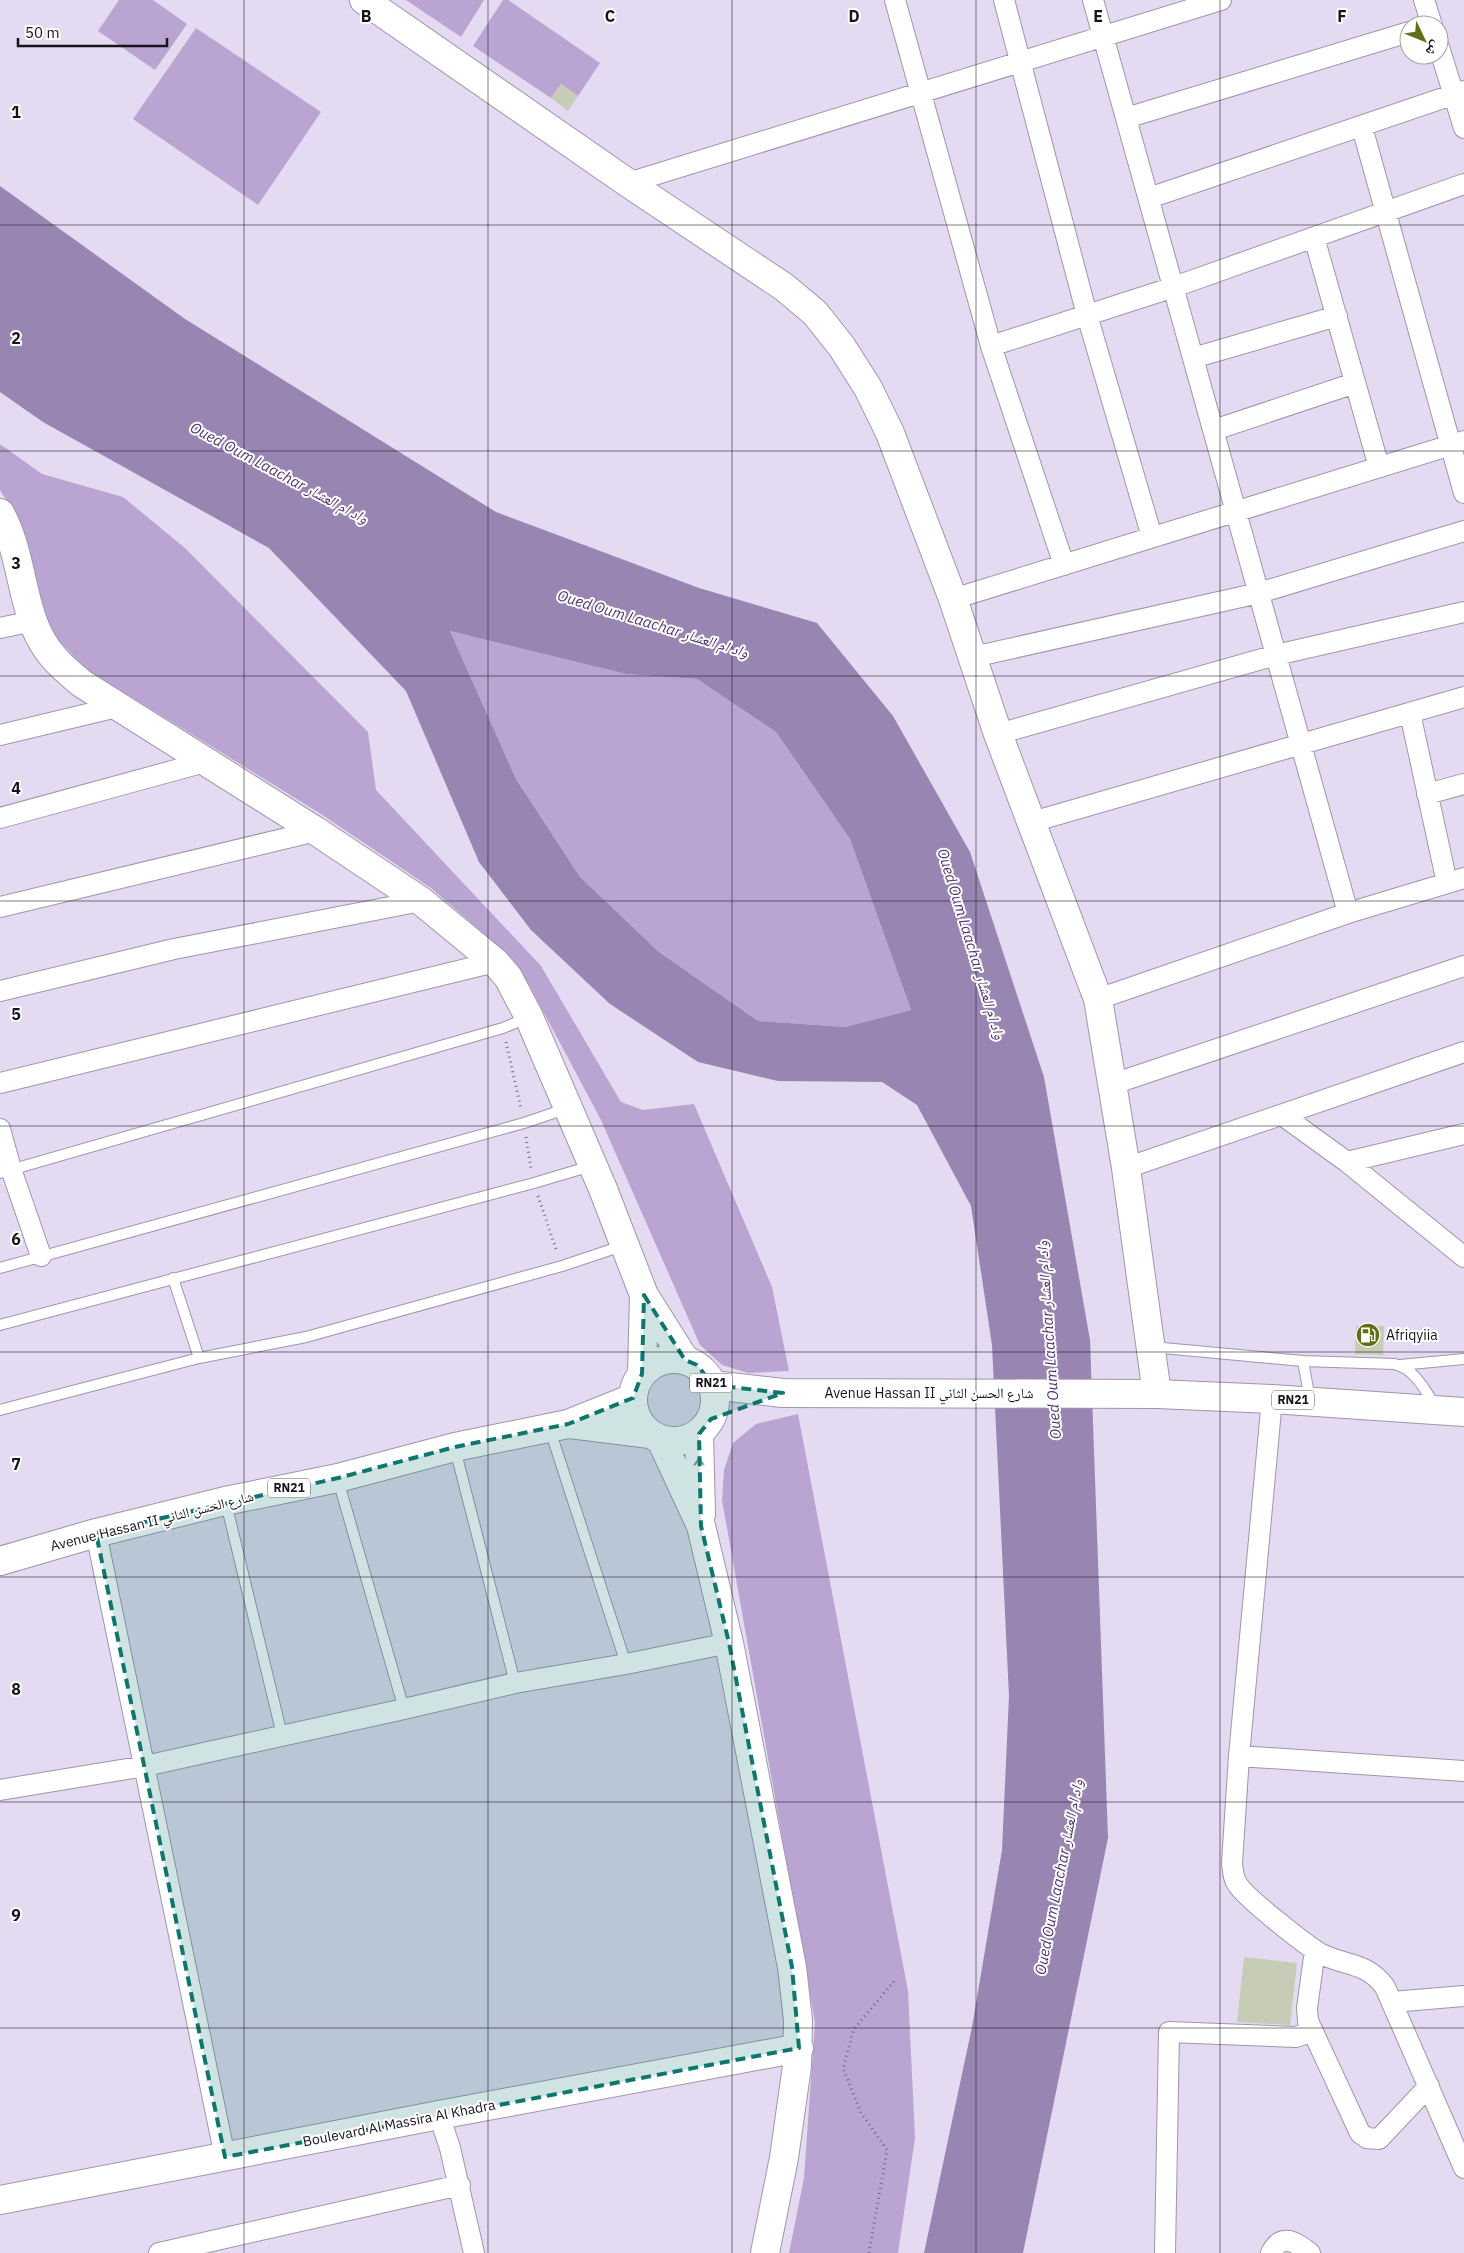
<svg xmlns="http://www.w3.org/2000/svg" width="1464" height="2253" font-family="'IBM Plex Sans','Noto Naskh Arabic',sans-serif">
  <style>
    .green { fill: #b9a4d2 }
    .water { fill: #9985b2; fill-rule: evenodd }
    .building { fill: #c6ccb5 }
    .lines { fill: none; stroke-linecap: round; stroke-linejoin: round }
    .lane-casing { stroke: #9f96ab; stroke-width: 12 }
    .street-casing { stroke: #9f96ab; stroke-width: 22 }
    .secondary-casing { stroke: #9f96ab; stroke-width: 30 }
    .primary-casing { stroke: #9f96ab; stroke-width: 30 }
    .path { stroke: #746e7c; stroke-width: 3; stroke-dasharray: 1 4; stroke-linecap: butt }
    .lane { stroke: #fff; stroke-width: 10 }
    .street { stroke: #fff; stroke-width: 20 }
    .secondary { stroke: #fff; stroke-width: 28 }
    .primary { stroke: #fff; stroke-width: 28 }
    .oneway { stroke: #979598 }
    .marked { fill: #0f766e; fill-opacity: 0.2; stroke: #0f766e; stroke-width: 4; stroke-dasharray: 10 6; stroke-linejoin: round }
    .grid { fill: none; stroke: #17141b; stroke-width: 1; stroke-opacity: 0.55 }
    .labels { text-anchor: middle; stroke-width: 4; stroke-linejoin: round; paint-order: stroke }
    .shield { fill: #fff; stroke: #5d5a5f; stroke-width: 1 }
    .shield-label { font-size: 12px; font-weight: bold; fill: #17141b }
    .poi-label { font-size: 14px; fill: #17141b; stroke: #fff; text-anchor: start }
    .street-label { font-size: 14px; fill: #17141b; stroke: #fff }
    .water-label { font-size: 15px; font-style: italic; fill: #51346f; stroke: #fff }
    .grid-label { font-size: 16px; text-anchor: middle; font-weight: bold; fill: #17141b; stroke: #fff; stroke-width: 4; stroke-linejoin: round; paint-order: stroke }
  </style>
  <rect width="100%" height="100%" fill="#e4daf1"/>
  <path class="green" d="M 119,0 L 153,0 L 187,24 L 155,70 L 98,31 Z
    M 406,0 L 484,0 L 461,37 Z
    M 503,0 L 508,0 L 600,63 L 578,96 L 561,84 L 551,98 L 473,46 Z
    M 196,28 L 321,112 L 258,205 L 133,119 Z
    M 0,444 L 42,474 L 123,497 L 185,548 L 368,732 L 376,790 L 541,966 L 621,1102 L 643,1110 L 694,1104 L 772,1287 L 789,1371 L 748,1373 L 722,1365 L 700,1345 L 601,1120 L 527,981 L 484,934 L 431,888 L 321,814 L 86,669 L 49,630 L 7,501 L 0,490 Z
    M 450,631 L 626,674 L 697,679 L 776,732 L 850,839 L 911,1010 L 845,1027 L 758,1021 L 659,952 L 580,877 L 516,779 Z
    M 798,1414 L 908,1991 L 915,2138 L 898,2253 L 789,2253 L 804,2178 L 815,2022 L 722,1500 L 724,1470 L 733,1443 L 756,1424 Z"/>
  <path class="water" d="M 0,186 L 185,319 L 496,512 L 699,588 L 817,623 L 893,716 L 970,852 L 1044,1077 L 1090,1340 L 1108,1838 L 1023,2253 L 924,2253 L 972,2027 L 1002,1850 L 1009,1696 L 992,1345 L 971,1206 L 917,1105 L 882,1082 L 778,1081 L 698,1062 L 610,1004 L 531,930 L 479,862 L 406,691 L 269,548 L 43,422 L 0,392 ZM 450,631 L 626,674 L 697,679 L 776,732 L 850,839 L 911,1010 L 845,1027 L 758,1021 L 659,952 L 580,877 L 516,779 Z"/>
  <path class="building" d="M 561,84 L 578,96 L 568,111 L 551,98 Z
    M 1356,1326 L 1384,1326 L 1383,1355 L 1355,1354 Z
    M 1244,1957 L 1297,1963 L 1290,2025 L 1237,2022 Z"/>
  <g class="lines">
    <g class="lane-casing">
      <path id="lane" d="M 0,1173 L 503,1028 L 529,1017
        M 0,1268 L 524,1123 L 568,1108
        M 173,1278 L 199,1358
        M 0,1325 L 534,1183 L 591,1166
        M 1152,1347 L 1303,1361
        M 1400,1365 L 1464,1359
        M 1310,1400 L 1303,1361 L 1394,1364 C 1415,1368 1426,1392 1436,1407
        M 0,1410 L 199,1358 L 306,1337 L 562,1266 L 625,1245
        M 550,1430 L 626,1664
        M 455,1449 L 515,1683
        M 338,1480 L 404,1709
        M 226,1503 L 282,1735"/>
    </g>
    <g class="street-casing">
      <path id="street" d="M 895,0 L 991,346 L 1064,565
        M 1004,0 L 1087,315 L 1152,537
        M 1093,0 L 1348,913
        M 1424,0 L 1432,25
        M 1439,47 L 1464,128
        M 1126,118 L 1409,32
        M 1362,127 L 1464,493
        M 628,183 L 1221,0
        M 1149,198 L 1464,91
        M 1314,237 L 1379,467
        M 991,346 L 1174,287 L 1464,184
        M 1193,358 L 1337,316
        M 1214,430 L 1355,383
        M 953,599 L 1464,441
        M 0,628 L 33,621
        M 973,657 L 1259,593 L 1464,531
        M 1410,713 L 1447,883
        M 998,734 L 1276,655 L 1464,612
        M 0,735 L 117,707
        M 1427,794 L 1464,784
        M 0,818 L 205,762
        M 1032,822 L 1464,697
        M 0,907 L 316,831
        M 0,991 L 174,949 L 421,901
        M 1098,999 L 1348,913 L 1464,878
        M 0,1083 L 495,962
        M 1113,1084 L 1464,966
        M 1282,1115 L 1347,1162 L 1464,1134
        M 0,1129 L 11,1169 L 41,1256
        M 1347,1162 L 1464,1257
        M 1126,1168 L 1464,1052
        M 1272,1399 L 1239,1756 L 1232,1863 C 1233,1870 1233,1879 1238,1885 C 1246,1898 1307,1946 1321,1954 C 1346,1966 1367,1962 1385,1987 L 1464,2168
        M 96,1533 L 225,2157
        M 1239,1756 L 1464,1771
        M 0,1790 L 145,1766 L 404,1709 L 515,1683 L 626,1664 L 729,1643
        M 1315,1950 L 1307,2008 L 1308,2021 L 1360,2133 L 1367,2138 L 1379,2139 L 1429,2086
        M 1392,2002 L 1464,1996
        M 439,2115 L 450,2148 L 474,2253
        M 159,2253 L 460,2185
        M 1165,2253 L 1169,2032 L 1296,2037 L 1313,2031
        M 1271,2253 C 1282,2232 1295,2242 1310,2253"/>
    </g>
    <g class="secondary-casing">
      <path id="secondary" d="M 364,0 L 628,183 L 784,287 L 815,313 L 842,347 L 868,388 L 890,433 L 953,599 L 998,734 L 1098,999 L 1126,1168 L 1157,1394
        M 0,513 C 22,552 21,605 42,641 C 52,659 66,670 81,683 L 316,831 L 421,901 L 495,962 L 508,977 L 529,1017 L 603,1189 L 644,1295 L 685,1360
        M 642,1374 L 644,1295
        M 699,1434 L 701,1514
        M 661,1440 L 701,1526 L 729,1643 L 792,1967 L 798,2020 L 797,2066 L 784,2158 L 765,2253
        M 0,2200 L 439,2115 L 799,2048"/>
    </g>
    <g class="primary-casing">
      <path id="primary" d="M633 1400a41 41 0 1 1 82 0a41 41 0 1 1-82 0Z
        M 713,1385 L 783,1393 L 1157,1394 L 1272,1399 L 1464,1412
        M 570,1424 L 650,1434
        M 0,1561 L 96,1533 L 225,1501 L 338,1478 L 455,1447 L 568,1424 L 633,1398"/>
    </g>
    <path class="path" d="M 506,1042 L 521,1109
      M 526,1137 L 531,1168
      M 538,1196 L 557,1252
      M 869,2253 L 887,2150 L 861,2113 L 843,2068 L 854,2029 L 896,1979"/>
    <use href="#lane" class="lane"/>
    <use href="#street" class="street"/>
    <use href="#secondary" class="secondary"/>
    <use href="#primary" class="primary"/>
  </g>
  <defs><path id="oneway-chevron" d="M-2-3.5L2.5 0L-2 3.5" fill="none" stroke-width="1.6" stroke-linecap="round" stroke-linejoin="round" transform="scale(1.25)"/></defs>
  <use class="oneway" href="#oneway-chevron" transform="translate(699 1462) rotate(-92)"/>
  <path class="marked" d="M 644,1295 L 685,1360 L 697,1365 L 713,1385 L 783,1393 L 711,1419 L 699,1434 L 701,1526 L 729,1643 L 792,1967 L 799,2048 L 225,2157 L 96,1533 L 338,1478 L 455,1447 L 568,1424 L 633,1398 L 642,1374 Z"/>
  <path class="grid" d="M 244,0 L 244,2253M 488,0 L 488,2253M 732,0 L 732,2253M 976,0 L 976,2253M 1220,0 L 1220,2253M 0,225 L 1464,225M 0,451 L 1464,451M 0,676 L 1464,676M 0,901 L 1464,901M 0,1126 L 1464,1126M 0,1352 L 1464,1352M 0,1577 L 1464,1577M 0,1802 L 1464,1802M 0,2028 L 1464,2028"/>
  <defs>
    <g id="fuel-disc" transform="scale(1.25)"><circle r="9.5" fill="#606e18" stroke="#fff"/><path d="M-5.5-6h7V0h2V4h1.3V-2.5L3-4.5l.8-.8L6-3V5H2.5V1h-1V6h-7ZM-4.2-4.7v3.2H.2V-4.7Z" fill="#fff"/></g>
  </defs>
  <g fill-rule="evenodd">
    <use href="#fuel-disc" x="1368" y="1335"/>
  </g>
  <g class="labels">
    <g class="shield">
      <rect x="690" y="1373.5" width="42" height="19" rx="4"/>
      <rect x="1272" y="1390.5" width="42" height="19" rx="4"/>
      <rect x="268" y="1478.5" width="42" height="19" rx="4"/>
    </g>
    <g class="shield-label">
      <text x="711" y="1387">RN21</text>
      <text x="1293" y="1404">RN21</text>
      <text x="289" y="1492">RN21</text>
    </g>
    <g class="poi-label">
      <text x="1386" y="1340">Afriqyiia</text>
    </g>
    <g class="street-label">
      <text x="929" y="1398">Avenue Hassan II شارع الحسن الثاني</text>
      <text transform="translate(152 1521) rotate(-14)" y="5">Avenue Hassan II شارع الحسن الثاني</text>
      <text transform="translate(399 2123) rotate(-11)" y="5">Boulevard Al Massira Al Khadra</text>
    </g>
    <g class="water-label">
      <text transform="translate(279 473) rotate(28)" y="5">Oued Oum Laachar واد ام العشار</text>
      <text transform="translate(653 624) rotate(17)" y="5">Oued Oum Laachar واد ام العشار</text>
      <text transform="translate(971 944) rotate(73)" y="5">Oued Oum Laachar واد ام العشار</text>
      <text transform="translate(1049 1340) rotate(-94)" y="5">Oued Oum Laachar واد ام العشار</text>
      <text transform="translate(1059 1877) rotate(-79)" y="5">Oued Oum Laachar واد ام العشار</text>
    </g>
  </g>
  <g class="grid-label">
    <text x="366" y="22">B</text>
    <text x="610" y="22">C</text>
    <text x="854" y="22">D</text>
    <text x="1098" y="22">E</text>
    <text x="1342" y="22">F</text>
    <text x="16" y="118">1</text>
    <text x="16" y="344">2</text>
    <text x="16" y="569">3</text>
    <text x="16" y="794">4</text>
    <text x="16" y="1020">5</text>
    <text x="16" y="1245">6</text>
    <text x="16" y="1470">7</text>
    <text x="16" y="1695">8</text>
    <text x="16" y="1921">9</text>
  </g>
  <g transform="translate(1424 40) rotate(133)"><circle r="24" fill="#ffffff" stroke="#a2a1a4"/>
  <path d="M0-4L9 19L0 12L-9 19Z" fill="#606e18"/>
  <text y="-8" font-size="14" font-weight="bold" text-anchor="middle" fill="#17141b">ش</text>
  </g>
  <path d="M18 38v8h149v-8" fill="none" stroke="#17141b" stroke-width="2.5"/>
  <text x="25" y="38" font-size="15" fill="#17141b" stroke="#ffffff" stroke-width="4" paint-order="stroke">50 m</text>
</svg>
